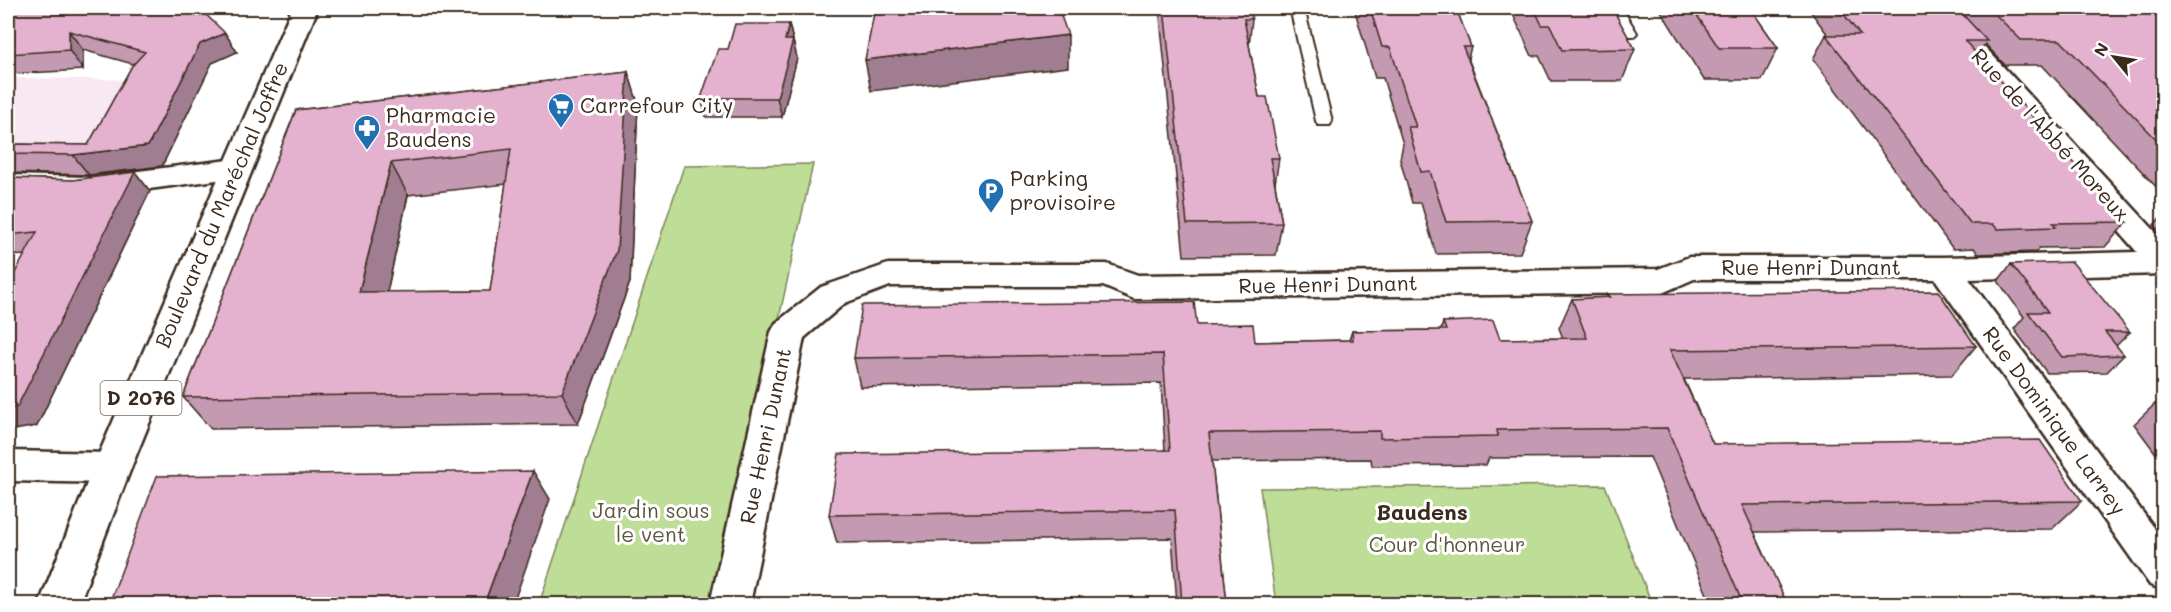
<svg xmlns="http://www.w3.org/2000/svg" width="2171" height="612" font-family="Mali,sans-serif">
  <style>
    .built { fill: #f7e8f1 }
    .green { fill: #bedd96; stroke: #7c845a; stroke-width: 1.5 }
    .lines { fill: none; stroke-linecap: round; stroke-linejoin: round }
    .lane-casing { stroke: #3b2a1e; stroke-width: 4 }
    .street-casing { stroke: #3b2a1e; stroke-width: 5 }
    .primary-casing { stroke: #3b2a1e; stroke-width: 5 }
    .lane { fill: #fff; fill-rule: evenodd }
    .street { fill: #fff; fill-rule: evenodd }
    .primary { fill: #fff; fill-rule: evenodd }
    .wall { fill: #c499b2; stroke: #3b2a1e; stroke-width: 1.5; fill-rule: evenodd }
    .shaded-wall { fill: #a07d91; stroke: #3b2a1e; stroke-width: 1.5 }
    .building { fill: #e4b2cf; stroke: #3b2a1e; stroke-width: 1.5; fill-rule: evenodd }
    .labels { text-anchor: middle; stroke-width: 6; stroke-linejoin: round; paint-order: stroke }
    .shield { fill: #fff; stroke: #766a62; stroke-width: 1.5 }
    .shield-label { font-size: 20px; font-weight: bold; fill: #3b2a1e }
    .poi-label { font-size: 21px; fill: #3b2a1e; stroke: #fff; text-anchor: start }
    .street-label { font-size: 21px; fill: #3b2a1e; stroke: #fff }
    .park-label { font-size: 21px; fill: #5c573c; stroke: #fff }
    .neighbourhood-label { font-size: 22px; font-weight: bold; fill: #3b2a1e; stroke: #fff }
  </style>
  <rect width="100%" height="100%" fill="#fff"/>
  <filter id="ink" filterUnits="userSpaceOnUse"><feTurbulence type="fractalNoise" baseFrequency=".0167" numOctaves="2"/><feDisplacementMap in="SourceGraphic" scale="12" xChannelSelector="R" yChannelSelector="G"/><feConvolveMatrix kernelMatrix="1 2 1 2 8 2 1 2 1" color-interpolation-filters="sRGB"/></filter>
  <g filter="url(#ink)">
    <path class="built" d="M 8,78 L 150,80 L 64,175 L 8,175 Z"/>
    <path class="green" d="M 813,164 L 716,604 L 539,604 L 684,166 Z
      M 1605,485 L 1652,604 L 1276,604 L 1260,488 Z"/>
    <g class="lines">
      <g class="lane-casing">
        <path id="lane" d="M 1290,8 L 1304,8 L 1332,121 L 1330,125 L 1318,125 L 1316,121 Z
          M 1608,8 L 1622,8 L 1637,33 L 1634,36 L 1624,36 Z"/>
      </g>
      <g class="street-casing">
        <path id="street" d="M 1924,8 L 1949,8 L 2164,241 L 2164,274 L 1969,279 L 2164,541 L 2164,590 L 2150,585 L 1935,279 L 1694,279 L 1662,293 L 1134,299 L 1103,286 L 890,286 L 845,303 L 804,338 L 750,604 L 710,604 L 771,332 L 776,323 L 821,287 L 888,264 L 1107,264 L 1138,275 L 1658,269 L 1689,257 L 1944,257 L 2137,252 Z
          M 237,159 L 247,162 L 252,169 L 247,176 L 89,197 L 8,195 L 8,175 L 89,177 Z
          M 8,451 L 112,453 L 125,457 L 131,468 L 125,479 L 112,483 L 8,481 Z"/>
      </g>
      <g class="primary-casing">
        <path id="primary" d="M 292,8 L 318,8 L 131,468 L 79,604 L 39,604 L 93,468 Z"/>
      </g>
      <use href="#lane" class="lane"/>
      <use href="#street" class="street"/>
      <use href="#primary" class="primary"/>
    </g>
    <path class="wall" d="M 8,8 L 225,33 L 237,52 L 212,63 L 162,166 L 89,175 L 8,173 L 8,144 L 88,145 L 133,64 L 83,50 L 83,70 L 8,74 Z
      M 1159,8 L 1250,8 L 1252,19 L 1249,45 L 1259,97 L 1279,158 L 1275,184 L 1282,223 L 1276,255 L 1184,256 Z
      M 1354,8 L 1456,8 L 1471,47 L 1468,58 L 1532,221 L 1520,253 L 1436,254 L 1421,203 L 1412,203 L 1400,159 L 1403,144 L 1383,78 L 1375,78 Z
      M 1510,8 L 1612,8 L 1635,49 L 1622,81 L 1551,81 L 1539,56 L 1532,56 Z
      M 1659,8 L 1750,8 L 1778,48 L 1762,80 L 1704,80 Z
      M 1808,8 L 2163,8 L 2163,194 L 2042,65 L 2005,65 L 1985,44 L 1977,55 L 2127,222 L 2105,247 L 2039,248 L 2036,252 L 1978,254 L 1974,248 L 1953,249 L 1813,59 L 1826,35 L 1828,35 Z
      M 789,24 L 797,58 L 782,117 L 706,117 L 701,98 Z
      M 628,72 L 638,104 L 630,282 L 578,424 L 211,429 L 183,397 L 296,110 ZM 506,184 L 490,291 L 387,292 L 408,195 Z
      M 135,172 L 150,191 L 37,426 L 25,255 L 8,256 L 8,178 L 73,180 Z
      M 2163,214 L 2163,234 L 2154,225 Z
      M 2011,264 L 2130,332 L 2116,346 L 2124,355 L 2107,372 L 2047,373 L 2014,329 L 2024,317 L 1998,281 Z
      M 1608,294 L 1976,346 L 1952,375 L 1684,379 L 1713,444 L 2082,501 L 2052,529 L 1754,532 L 1787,604 L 1711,604 L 1650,457 L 1489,458 L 1486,465 L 1372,466 L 1371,459 L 1212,461 L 1227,604 L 1177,604 L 1172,538 L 837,543 L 829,515 L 1165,450 L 1161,383 L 860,387 L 854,358 L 1197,325 L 1255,342 L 1349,340 L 1352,331 L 1441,330 L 1443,322 L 1500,339 L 1563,338 L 1559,328 L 1572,299 L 1607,298 Z
      M 2155,404 L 2163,404 L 2163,463 L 2134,424 Z"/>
    <path class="shaded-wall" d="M 789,24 L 797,58 L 782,117 L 777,98 L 785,40 Z
      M 69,31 L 83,50 L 83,70 L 69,50 Z
      M 225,33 L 237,52 L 212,63 L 162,166 L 89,175 L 73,155 L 148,146 L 200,44 Z
      M 1068,35 L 1068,67 L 871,91 L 865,60 Z
      M 628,72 L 638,104 L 630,282 L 578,424 L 562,393 Z
      M 391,163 L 408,195 L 380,324 L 359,292 Z
      M 135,172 L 150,191 L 37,426 L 8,431 L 8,409 Z
      M 533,471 L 550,499 L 513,604 L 484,604 Z
      M 8,492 L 15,499 L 8,508 Z"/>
    <path class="building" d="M 8,8 L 199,8 L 225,33 L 200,44 L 148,146 L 73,155 L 8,154 L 8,144 L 88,145 L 132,66 L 145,52 L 69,31 L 69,50 L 8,54 Z
      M 875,8 L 1058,8 L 1068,35 L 865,60 Z
      M 1164,8 L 1250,8 L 1252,19 L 1244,19 L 1259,97 L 1267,97 L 1279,158 L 1270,158 L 1282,223 L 1187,224 Z
      M 1370,8 L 1456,8 L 1471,47 L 1463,47 L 1532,221 L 1446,222 L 1430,171 L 1421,172 L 1408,127 L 1416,127 L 1390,47 L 1382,47 Z
      M 1534,8 L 1612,8 L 1635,49 L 1562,50 L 1550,25 L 1542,25 Z
      M 1692,8 L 1750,8 L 1778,48 L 1719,48 Z
      M 1839,8 L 1957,8 L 1987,41 L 1965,41 L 2127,222 L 2053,223 L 2056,227 L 1997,229 L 1993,224 L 1971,224 L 1826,35 L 1860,35 Z
      M 1989,8 L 2163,8 L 2163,146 L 2060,40 L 2021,40 Z
      M 735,24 L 789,24 L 785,40 L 793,40 L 777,98 L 701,98 L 718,49 L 728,49 Z
      M 628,72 L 617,250 L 562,393 L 183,397 L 296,110 ZM 511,149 L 490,291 L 359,292 L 391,163 Z
      M 135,172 L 17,407 L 8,409 L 8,286 L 37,232 L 8,235 L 8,178 L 73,180 Z
      M 2072,262 L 2130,332 L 2105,332 L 2124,355 L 2062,357 L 2028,312 L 2048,312 L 2011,264 Z
      M 1938,291 L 1976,346 L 1670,350 L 1713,444 L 2040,440 L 2082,501 L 1742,505 L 1787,604 L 1743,604 L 1667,428 L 1497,430 L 1498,436 L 1380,438 L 1380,431 L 1209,433 L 1227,604 L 1182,604 L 1175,510 L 829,515 L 839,454 L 1170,450 L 1163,354 L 854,358 L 862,305 L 1194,302 L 1197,325 L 1253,324 L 1255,342 L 1353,340 L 1352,331 L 1446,330 L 1443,322 L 1493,320 L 1500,339 L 1587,338 L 1572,299 L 1610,297 L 1608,294 Z
      M 2155,404 L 2163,404 L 2163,415 Z
      M 533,471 L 484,604 L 109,604 L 157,476 Z"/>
  </g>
  <defs>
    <g id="supermarket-pin" transform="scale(1.35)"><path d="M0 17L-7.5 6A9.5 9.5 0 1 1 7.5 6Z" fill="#1f6fb2" stroke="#fff"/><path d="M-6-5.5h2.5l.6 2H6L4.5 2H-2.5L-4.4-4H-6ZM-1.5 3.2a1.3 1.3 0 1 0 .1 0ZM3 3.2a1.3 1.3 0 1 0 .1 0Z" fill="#fff"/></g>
    <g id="pharmacy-pin" transform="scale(1.35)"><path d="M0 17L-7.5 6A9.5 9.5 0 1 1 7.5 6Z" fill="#1f6fb2" stroke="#fff"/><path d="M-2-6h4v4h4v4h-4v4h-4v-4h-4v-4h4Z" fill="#fff"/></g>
    <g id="parking-pin" transform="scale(1.35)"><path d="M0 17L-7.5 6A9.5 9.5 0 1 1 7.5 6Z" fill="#1f6fb2" stroke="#fff"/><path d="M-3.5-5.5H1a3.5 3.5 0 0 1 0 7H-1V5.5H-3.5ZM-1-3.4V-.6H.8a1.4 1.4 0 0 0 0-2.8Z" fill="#fff"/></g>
  </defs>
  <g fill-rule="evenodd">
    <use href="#supermarket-pin" x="561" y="106"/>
    <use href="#pharmacy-pin" x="367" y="128"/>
    <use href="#parking-pin" x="991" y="191"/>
  </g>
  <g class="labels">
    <rect class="shield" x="100.5" y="381" width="81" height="34" rx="4.5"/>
    <g class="shield-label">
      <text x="141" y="405">D 2076</text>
    </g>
    <g class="poi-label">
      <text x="580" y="113">Carrefour City</text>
      <text x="386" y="123">Pharmacie<tspan x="386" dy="24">Baudens</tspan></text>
      <text x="1010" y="186">Parking<tspan x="1010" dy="24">provisoire</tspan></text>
    </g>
    <g class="street-label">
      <text transform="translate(2050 135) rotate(48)" y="7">Rue de l'Abbé Moreux</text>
      <text transform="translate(222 205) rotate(-67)" y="7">Boulevard du Maréchal Joffre</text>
      <text x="1811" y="275">Rue Henri Dunant</text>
      <text transform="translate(1328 285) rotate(-1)" y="7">Rue Henri Dunant</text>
      <text transform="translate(2054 421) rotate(54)" y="7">Rue Dominique Larrey</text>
      <text transform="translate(766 436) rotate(-78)" y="7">Rue Henri Dunant</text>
    </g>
    <g class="park-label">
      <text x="651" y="518">Jardin sous<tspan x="651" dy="24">le vent</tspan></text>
      <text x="1447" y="552">Cour d'honneur</text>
    </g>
    <g class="neighbourhood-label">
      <text x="1422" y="520">Baudens</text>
    </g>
  </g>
  <rect width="2171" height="612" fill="none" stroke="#fff" stroke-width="30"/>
  <rect x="15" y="15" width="2141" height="582" fill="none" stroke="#3b2a1e" stroke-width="2" filter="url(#ink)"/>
  <g transform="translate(2114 57) rotate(300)" stroke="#ffffff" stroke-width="4.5" paint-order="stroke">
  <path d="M0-4.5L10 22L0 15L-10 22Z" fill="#3b2a1e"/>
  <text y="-9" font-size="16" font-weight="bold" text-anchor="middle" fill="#3b2a1e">N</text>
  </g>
</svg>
